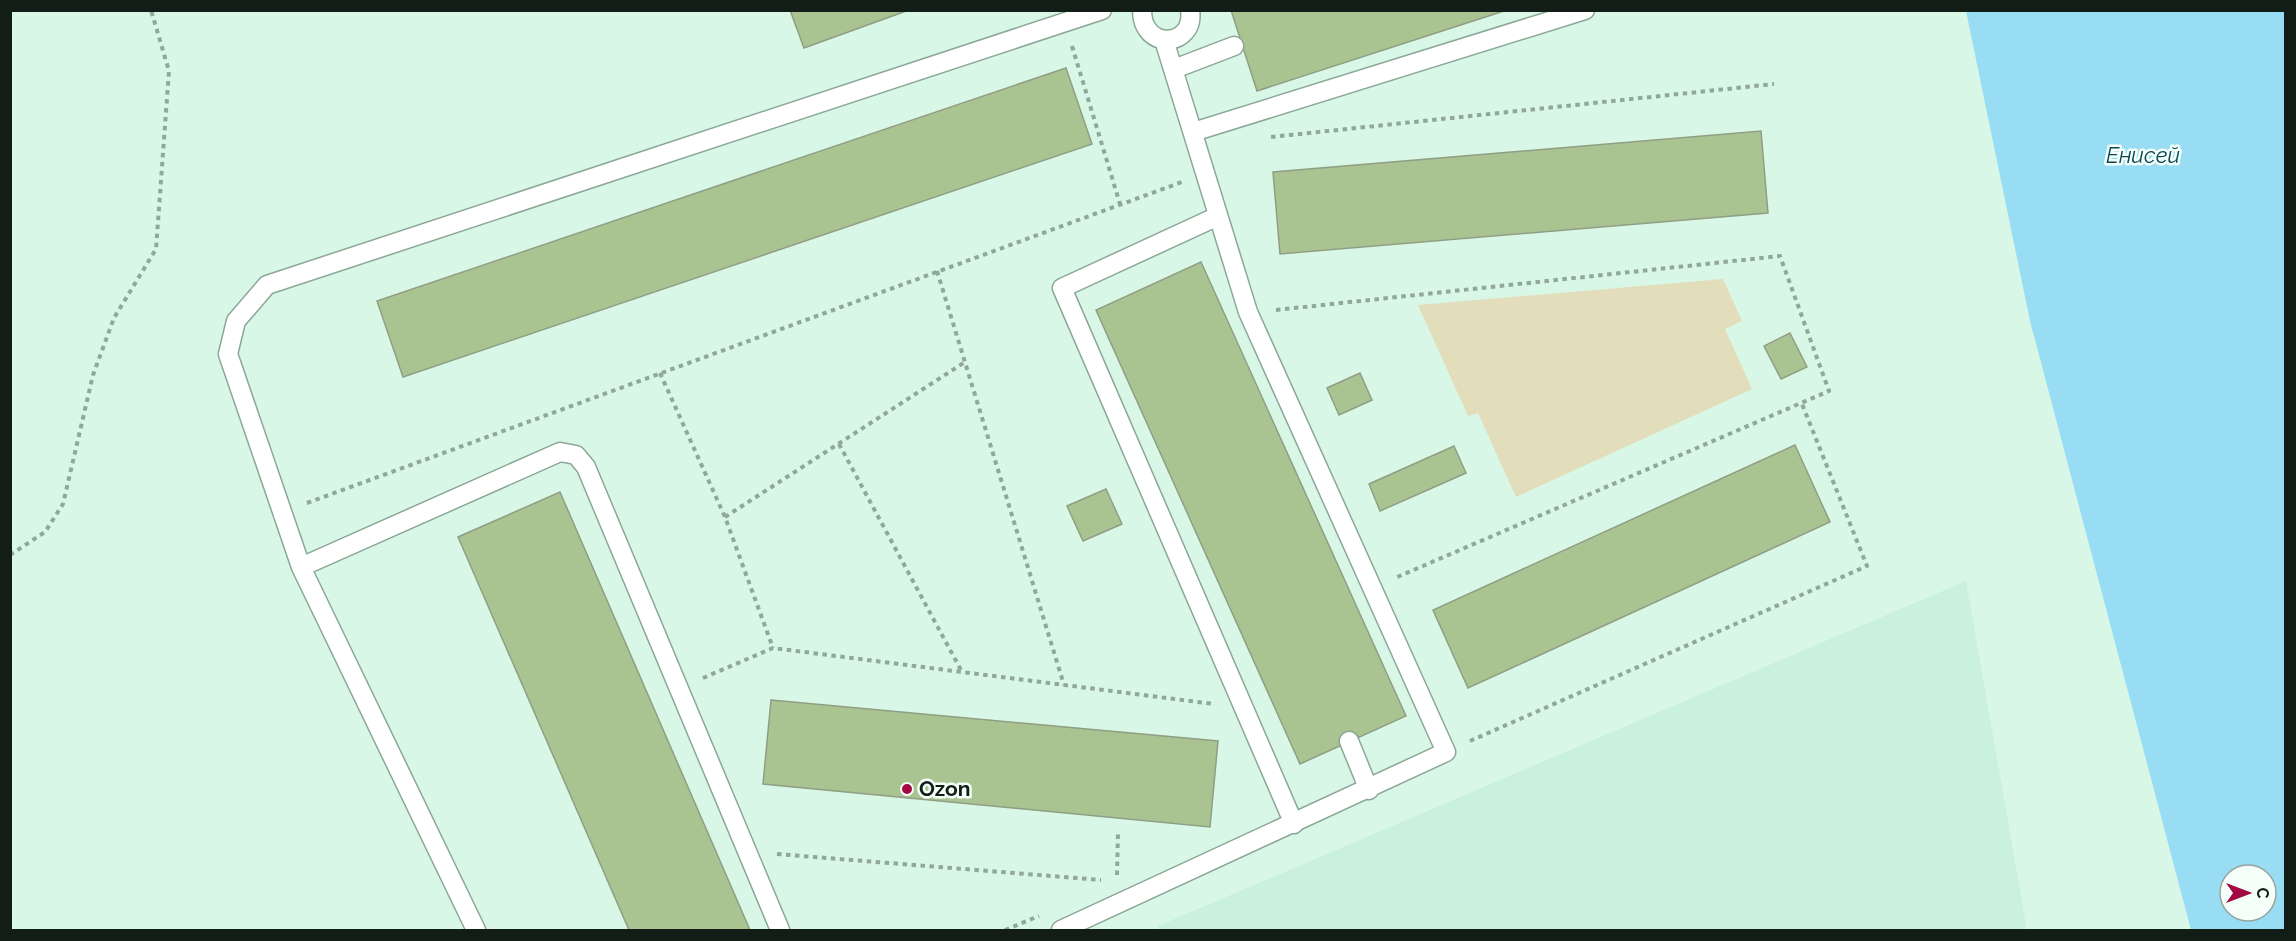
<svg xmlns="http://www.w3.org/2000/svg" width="2296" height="941" font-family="Raleway,sans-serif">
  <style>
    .built { fill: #caf1db }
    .green { fill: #e2ddbb }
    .water { fill: #99ddf4; fill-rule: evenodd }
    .building { fill: #a9c491; stroke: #909e85; stroke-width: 1.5 }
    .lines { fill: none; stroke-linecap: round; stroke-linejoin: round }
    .service-casing { stroke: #8ba797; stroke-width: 21 }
    .path { stroke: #90a79a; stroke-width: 4; stroke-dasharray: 4.5 4.5; stroke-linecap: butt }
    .service { stroke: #fff; stroke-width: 18 }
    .poi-dot { fill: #a30843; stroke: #f3fff8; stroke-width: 2 }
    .labels { text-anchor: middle; stroke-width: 5; stroke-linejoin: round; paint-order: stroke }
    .poi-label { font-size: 21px; font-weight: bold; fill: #121d17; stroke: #f3fff8; text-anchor: start }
    .water-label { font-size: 22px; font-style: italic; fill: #094656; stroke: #f3fff8 }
  </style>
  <rect width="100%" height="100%" fill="#d9f7e6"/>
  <path class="built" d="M 1966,581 L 2027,930 L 1159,930 L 1158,926 Z"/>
  <path class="green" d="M 1723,279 L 1742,321 L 1725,329 L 1752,389 L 1516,497 L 1478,413 L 1468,416 L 1418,305 Z"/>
  <path class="water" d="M 1966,11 L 2285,11 L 2285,930 L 2191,930 L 2030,321 ZM 2230,875 L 2266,875 L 2266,911 L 2230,911 Z"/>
  <path class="building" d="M 790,10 L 909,10 L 804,48 Z
    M 1231,10 L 1507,10 L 1257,91 Z
    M 1066,68 L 1092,144 L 403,377 L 377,301 Z
    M 1761,131 L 1768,213 L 1280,254 L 1273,172 Z
    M 1201,262 L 1406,716 L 1300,764 L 1096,310 Z
    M 1790,333 L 1807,367 L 1781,379 L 1764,346 Z
    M 1360,373 L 1372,400 L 1339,415 L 1327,388 Z
    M 1795,445 L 1830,522 L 1468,688 L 1433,610 Z
    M 1454,446 L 1466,473 L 1380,511 L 1369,484 Z
    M 1106,489 L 1122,524 L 1083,541 L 1067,506 Z
    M 560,492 L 750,930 L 629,930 L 458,537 Z
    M 771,700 L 1218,741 L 1210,827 L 763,784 Z"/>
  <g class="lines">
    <g class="service-casing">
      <path id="service" d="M 1142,10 C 1142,52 1196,47 1190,10
        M 1174,69 L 1234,46
        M 1193,132 L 1585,10
        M 1216,217 L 1062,288 L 1294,824
        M 301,567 L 560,452 L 576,455 L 586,467 L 780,930
        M 1349,741 L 1369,790
        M 476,930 L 301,567 L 228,354 L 236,321 L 267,285 L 1102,10
        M 1061,930 L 1446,752 L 1248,312 L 1164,40"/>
    </g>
    <path class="path" d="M 1072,46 L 1120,204
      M 1271,137 L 1774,84
      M 937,271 L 1064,685
      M 1276,310 L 1780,256 L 1829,391 L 1395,578
      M 660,373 L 725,517 L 773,648
      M 839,444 L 962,672
      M 307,503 L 1182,182
      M 725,517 L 965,362
      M 10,555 L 45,532 L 63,504 L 93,375 L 114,318 L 156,249 L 169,71 L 151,10
      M 703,678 L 773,648 L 1214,704
      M 1470,741 L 1867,566 L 1802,404
      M 777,854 L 1101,880
      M 1117,875 L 1118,832
      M 1005,930 L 1039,916"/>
    <use href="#service" class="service"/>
  </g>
  <circle class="poi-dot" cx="907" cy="789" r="6"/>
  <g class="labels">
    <g class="poi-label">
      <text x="919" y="796">Ozon</text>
    </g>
    <g class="water-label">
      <text x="2143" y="163">Енисей</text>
    </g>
  </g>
  <rect width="2296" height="941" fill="none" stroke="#121d17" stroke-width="24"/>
  <g transform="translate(2248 893) rotate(90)"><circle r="28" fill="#f3fff8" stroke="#99a59e" stroke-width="1.5"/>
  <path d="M0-4.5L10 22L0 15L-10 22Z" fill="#a30843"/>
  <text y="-9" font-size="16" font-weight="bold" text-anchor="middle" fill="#121d17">С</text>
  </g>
</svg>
